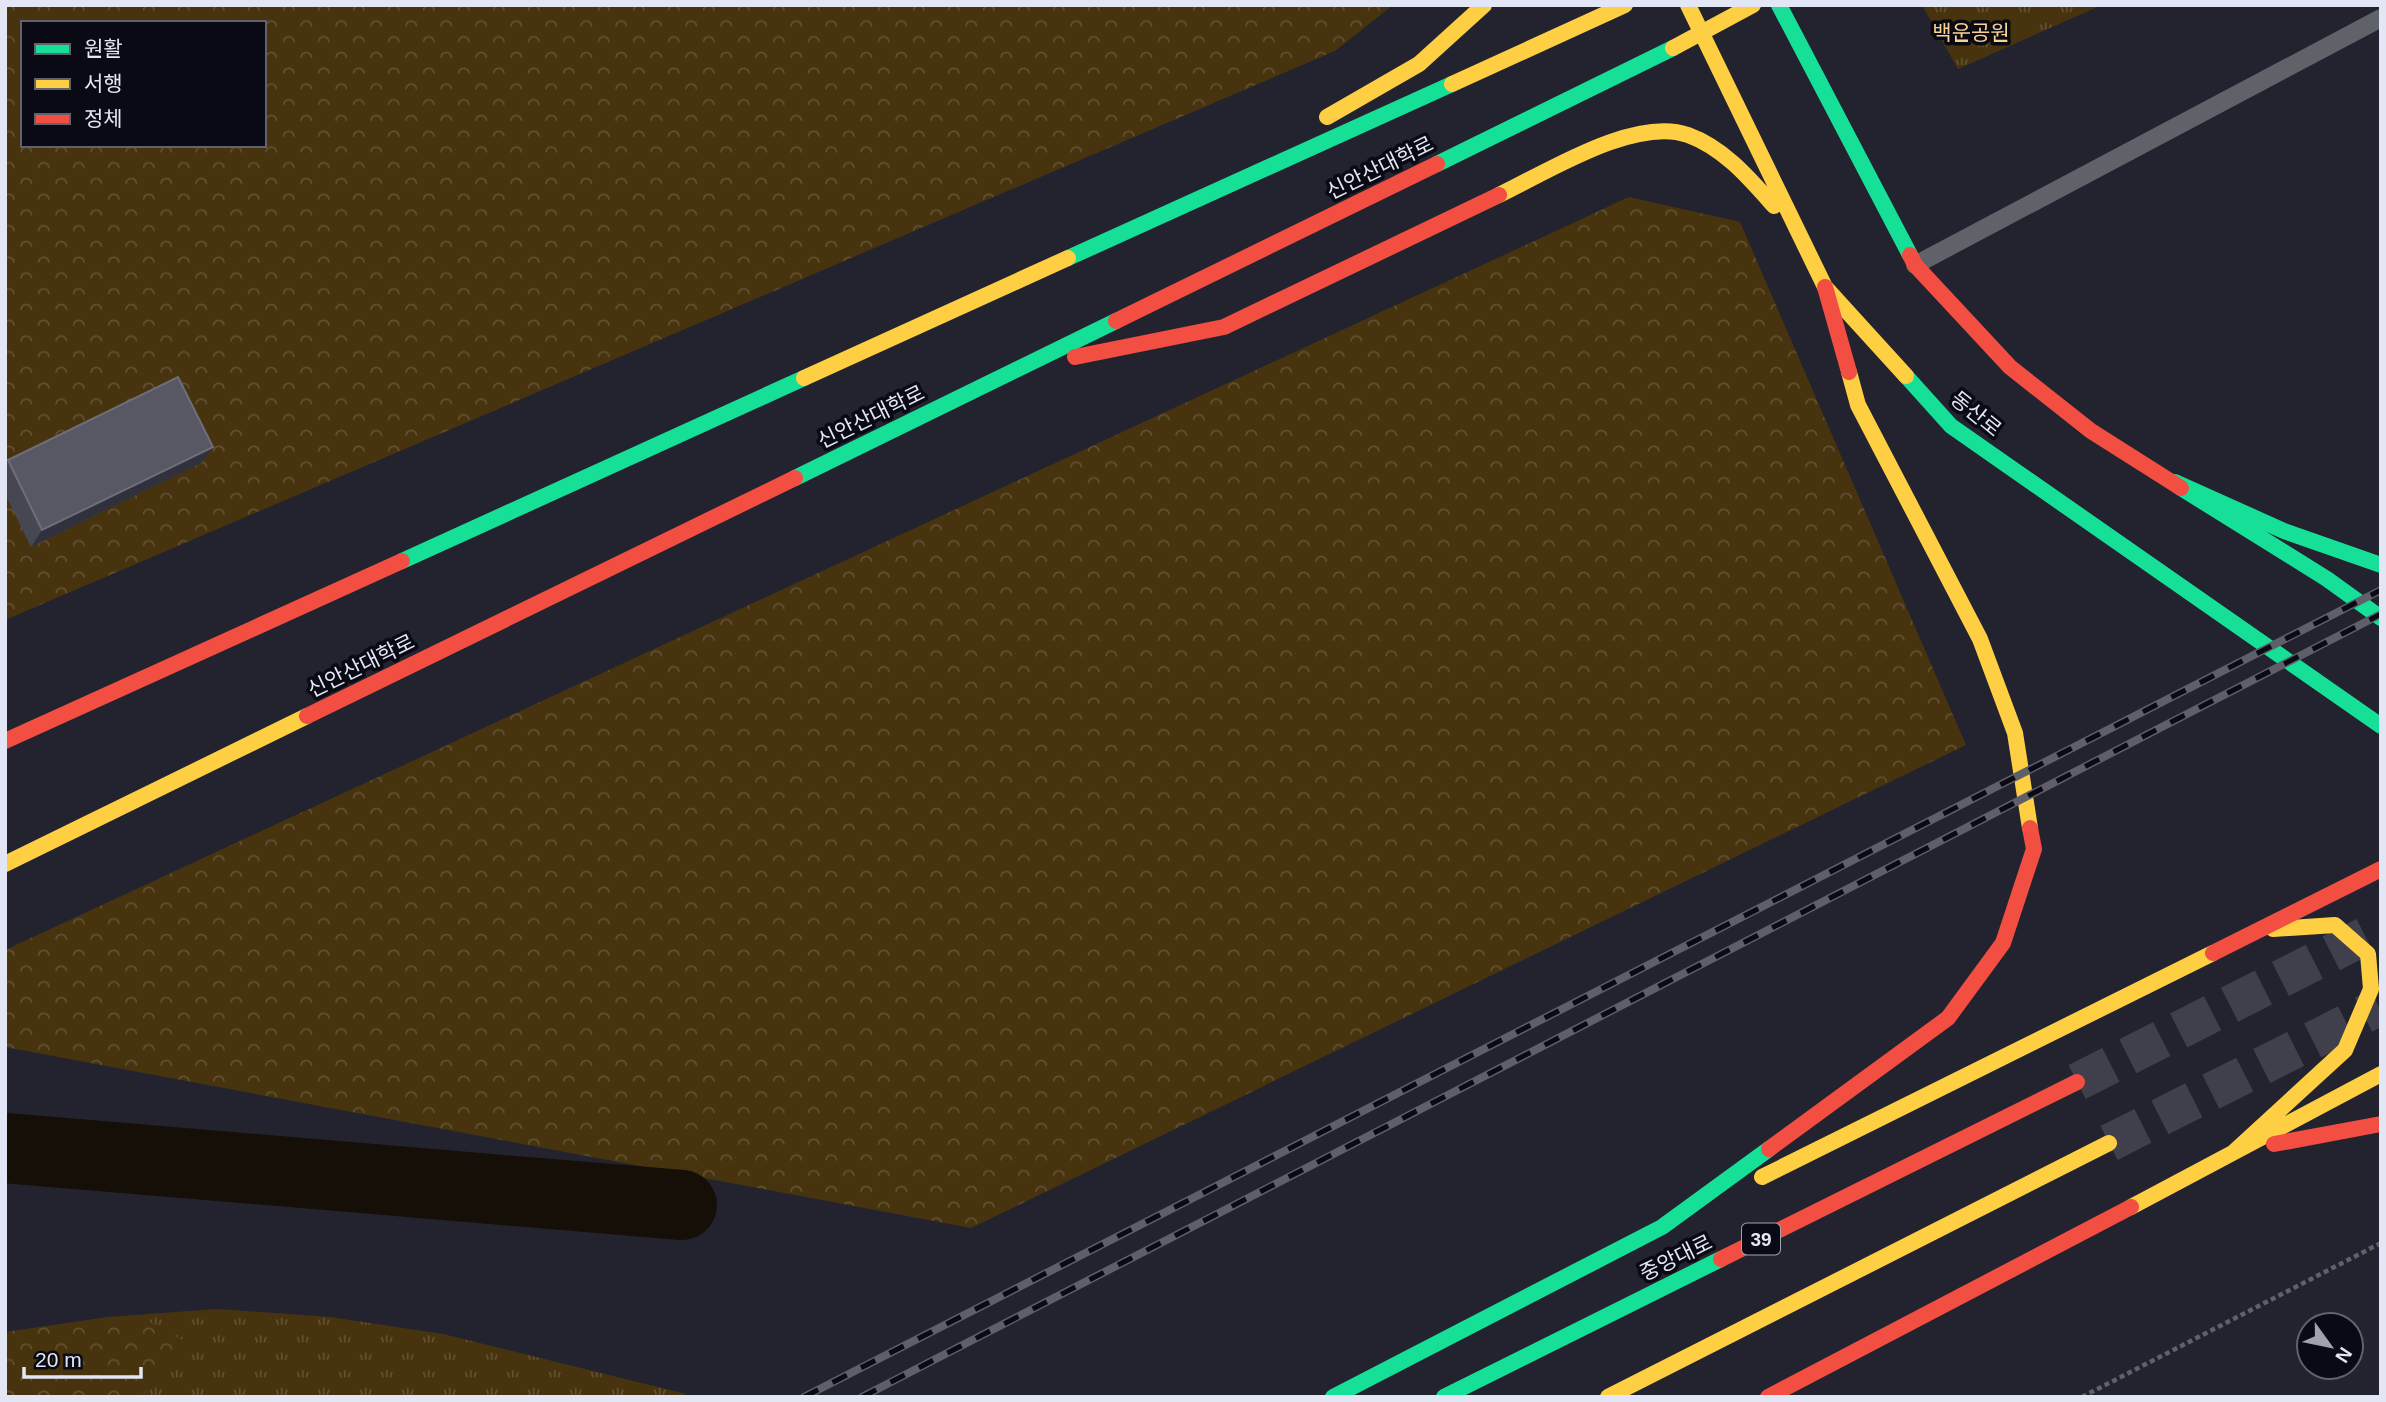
<svg xmlns="http://www.w3.org/2000/svg" width="2386" height="1402" font-family="Helvetica,'Noto Sans KR',sans-serif">
  <style>
    .grass { fill: url(#grass-tufts) }
    .forest { fill: url(#forest-crowns); fill-rule: evenodd }
    .lines { fill: none; stroke-linecap: round; stroke-linejoin: round }
    .river { stroke: #150f07; stroke-width: 70 }
    .primary-tunnel { stroke: #3f404c; stroke-width: 38; stroke-dasharray: 38 19; stroke-linecap: butt }
    .path { stroke: #60626a; stroke-width: 4.5; stroke-dasharray: 5 3.5; stroke-linecap: butt }
    .lane { stroke: #60626a; stroke-width: 18 }
    .fast { stroke: #16e098; stroke-width: 16 }
    .slow { stroke: #ffcf43; stroke-width: 16 }
    .jam { stroke: #f24e42; stroke-width: 16 }
    .rail-casing { stroke: #5e5f68; stroke-width: 8 }
    .rail { stroke: #090a13; stroke-width: 5; stroke-dasharray: 16; stroke-linecap: butt }
    .wall { fill: #464751 }
    .shaded-wall { fill: #30313c }
    .building { fill: #575863; stroke: #6d6e7a; stroke-width: 2 }
    .labels { text-anchor: middle; stroke-width: 7; stroke-linejoin: round; paint-order: stroke }
    .shield { fill: #090a13; stroke: #a2a4b0; stroke-width: 2 }
    .shield-label { font-size: 19px; font-weight: bold; fill: #e3e6f4 }
    .park-label { font-size: 21px; fill: #f9d390; stroke: #090a13 }
    .street-label { font-size: 21px; fill: #e3e6f4; stroke: #090a13 }
  </style>
  <defs>
    <pattern id="grass-tufts" width="24" height="20" patternUnits="userSpaceOnUse" patternTransform="scale(1.75)"><rect width="24" height="20" fill="#47340e"/><path d="M3 7l-1-3M5 7V3M7 7l1-3M15 17l-1-3M17 17v-4M19 17l1-3" fill="none" stroke="#615132"/></pattern>
    <pattern id="forest-crowns" width="20" height="18" patternUnits="userSpaceOnUse" patternTransform="scale(1.75)"><rect width="20" height="18" fill="#47340e"/><path d="M2 6a3 3 0 1 1 6 0M12 15a3 3 0 1 1 6 0" fill="none" stroke="#615132"/></pattern>
  </defs>
  <rect width="100%" height="100%" fill="#22232e"/>
  <path class="grass" d="M 1922,5 L 2102,5 L 1958,69 Z
    M 217,1309 L 330,1317 L 443,1334 L 686,1394 L 681,1397 L 141,1397 L 190,1344 L 108,1317 Z"/>
  <path class="forest" d="M 5,5 L 1393,5 L 1335,51 L 5,620 ZM 23,23 L 264,23 L 264,145 L 23,145 Z
    M 1629,197 L 1740,222 L 1966,745 L 971,1228 L 5,1047 L 5,950 Z
    M 108,1317 L 150,1322 L 190,1344 L 141,1397 L 5,1397 L 5,1332 Z"/>
  <g class="lines">
    <path class="river" d="M 5,1148 L 682,1205"/>
    <path class="primary-tunnel" d="M 2077,1082 L 2381,928
      M 2109,1143 L 2379,1007"/>
    <path class="path" d="M 2082,1397 L 2381,1243"/>
    <path class="lane" d="M 1915,265 L 2381,18"/>
    <path class="fast" d="M 1779,5 L 1910,255
      M 1437,164 L 1673,48
      M 1068,258 L 1452,84
      M 1906,376 L 1951,426 L 2381,726
      M 795,478 L 1116,321
      M 2175,482 L 2284,531 L 2381,565
      M 2181,488 L 2327,579 L 2381,618
      M 402,561 L 804,378
      M 1333,1397 L 1662,1227 L 1769,1149
      M 1444,1397 L 1721,1259"/>
    <path class="slow" d="M 1688,5 L 1825,287 L 1906,376
      M 1673,48 L 1753,5
      M 1452,84 L 1625,5
      M 1327,117 L 1419,64 L 1484,5
      M 1499,195 C 1547,172 1635,116 1688,135 C 1724,148 1750,179 1774,206
      M 1849,372 L 1858,405 L 1980,639 L 2015,733 L 2030,828
      M 804,378 L 1068,258
      M 5,864 L 307,716
      M 2234,1152 L 2345,1050 L 2371,989 L 2368,954 L 2335,925 L 2273,929
      M 1762,1177 L 2213,953
      M 2131,1207 L 2381,1074
      M 1608,1397 L 2109,1143"/>
    <path class="jam" d="M 1910,255 L 1915,265 L 2010,367 L 2091,431 L 2181,488
      M 1825,287 L 1849,372
      M 1116,321 L 1437,164
      M 1075,357 L 1224,327 L 1499,195
      M 307,716 L 795,478
      M 5,741 L 402,561
      M 2213,953 L 2381,869
      M 2274,1144 L 2381,1124
      M 1769,1149 L 1948,1018 L 2003,943 L 2034,849 L 2030,828
      M 1721,1259 L 2077,1082
      M 1768,1397 L 2131,1207"/>
    <g class="rail-casing">
      <path id="rail" d="M 804,1397 L 2381,590
        M 862,1397 L 2381,614"/>
    </g>
    <use href="#rail" class="rail"/>
  </g>
  <path class="wall" d="M 8,460 L 201,463 L 31,547 L 5,494 L 5,464 Z"/>
  <path class="shaded-wall" d="M 213,447 L 201,463 L 31,547 L 42,530 Z"/>
  <path class="building" d="M 178,377 L 213,447 L 42,530 L 8,460 Z"/>
  <g class="labels">
    <rect class="shield" x="1742" y="1223.5" width="38" height="31" rx="5"/>
    <g class="shield-label">
      <text x="1761" y="1246">39</text>
    </g>
    <g class="park-label">
      <text x="1971" y="40">백운공원</text>
    </g>
    <g class="street-label">
      <text transform="translate(1380 168) rotate(-26)" y="7">신안산대학로</text>
      <text transform="translate(1976 414) rotate(39)" y="7">동산로</text>
      <text transform="translate(871 417) rotate(-26)" y="7">신안산대학로</text>
      <text transform="translate(361 666) rotate(-26)" y="7">신안산대학로</text>
      <text transform="translate(1676 1258) rotate(-26)" y="7">중앙대로</text>
    </g>
  </g>
  <rect width="2386" height="1402" fill="none" stroke="#e3e6f4" stroke-width="14"/>
  <rect x="21" y="21" width="245" height="126" fill="#090a13" stroke="#60626d" stroke-width="2"/>
  <rect x="35" y="44" width="35" height="10" fill="#16e098" stroke="#60626d" stroke-width="2"/>
  <text x="84" y="56" font-size="21" fill="#e3e6f4">원활</text>
  <rect x="35" y="79" width="35" height="10" fill="#ffcf43" stroke="#60626d" stroke-width="2"/>
  <text x="84" y="91" font-size="21" fill="#e3e6f4">서행</text>
  <rect x="35" y="114" width="35" height="10" fill="#f24e42" stroke="#60626d" stroke-width="2"/>
  <text x="84" y="126" font-size="21" fill="#e3e6f4">정체</text>
  <g transform="translate(2330 1346) rotate(123)"><circle r="33" fill="#090a13" stroke="#60626d" stroke-width="2"/>
  <path d="M0-5L12 26L0 18L-12 26Z" fill="#9fa2af"/>
  <text y="-10" font-size="19" font-weight="bold" text-anchor="middle" fill="#e3e6f4">N</text>
  </g>
  <path d="M24 1367v10h117v-10" fill="none" stroke="#e3e6f4" stroke-width="3.5"/>
  <text x="35" y="1367" font-size="21" fill="#e3e6f4" stroke="#090a13" stroke-width="5" paint-order="stroke">20 m</text>
</svg>
